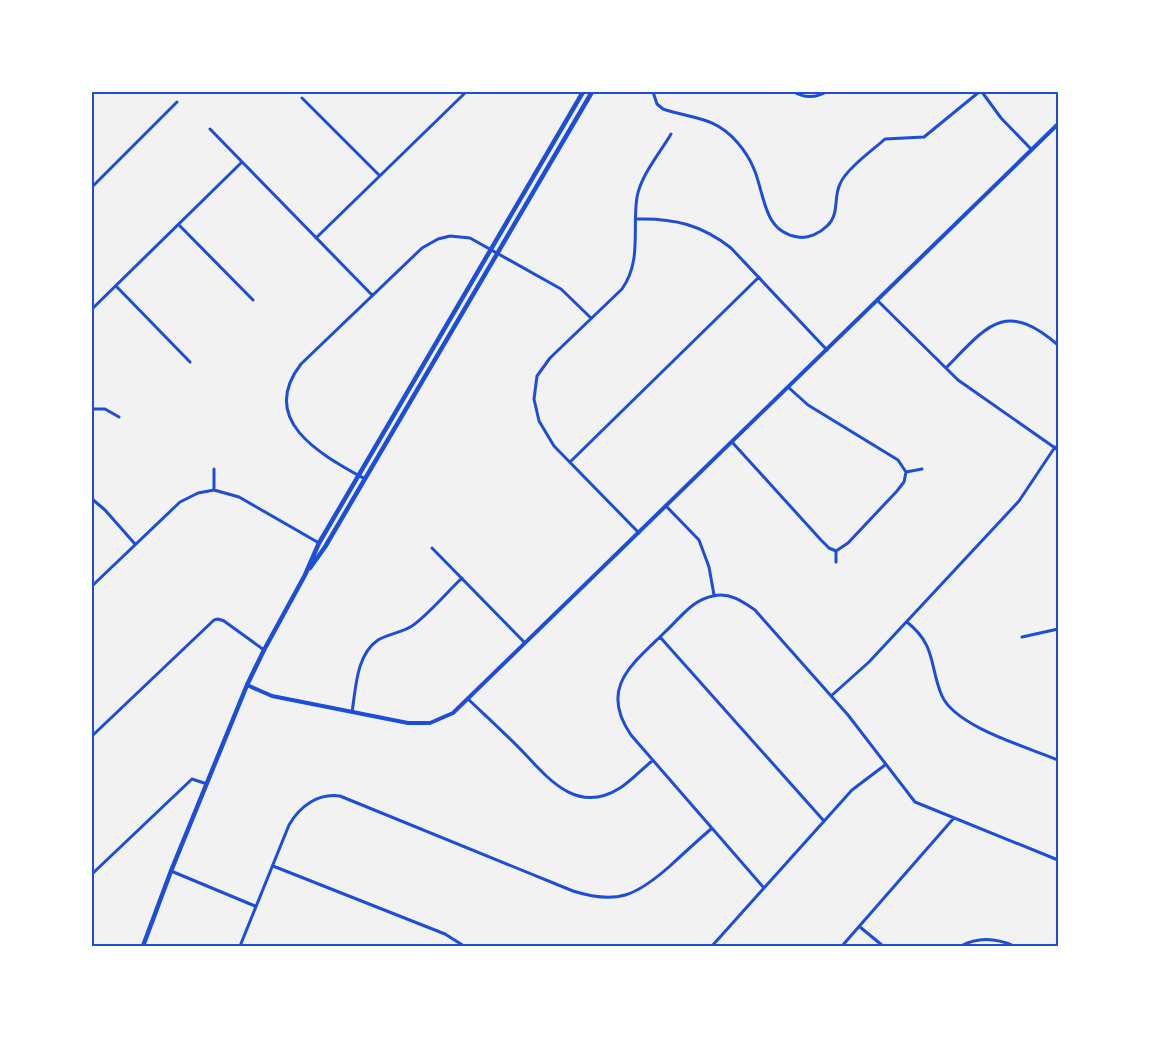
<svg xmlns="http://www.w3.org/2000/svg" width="1150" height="1038" font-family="Roboto,sans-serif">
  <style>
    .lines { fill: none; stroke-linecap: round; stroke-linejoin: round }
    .minor { stroke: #1d4ed8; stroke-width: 3 }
    .tertiary { stroke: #1d4ed8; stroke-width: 4 }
    .secondary { stroke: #1d4ed8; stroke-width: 4.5 }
    .neatline { fill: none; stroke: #1d4ed8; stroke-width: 2 }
  </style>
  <rect width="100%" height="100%" fill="#f2f2f2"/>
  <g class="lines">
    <path class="minor" d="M 653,92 L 657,104 L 663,109 C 693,119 714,116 737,142 C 744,150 750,159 754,169 C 765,195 763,232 798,237 C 808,239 820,233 827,226 C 840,214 833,198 840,184 C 846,169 873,150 885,139 L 924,137 L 979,92
      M 794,92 C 804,98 816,98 826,92
      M 982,92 L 1001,118 L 1031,149
      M 302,98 L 379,175
      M 210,129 L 372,295
      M 92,187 L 177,102
      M 637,219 C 674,218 702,225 731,248 L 827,350
      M 179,225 L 253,300
      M 316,238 L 466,92
      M 116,286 L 190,362
      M 878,301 L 958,380 L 1058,450
      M 92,309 L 242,162
      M 946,368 C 987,326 1005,299 1058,345
      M 788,387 L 808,405 L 898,460 L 906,472
      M 92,409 L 105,409 L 119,417
      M 732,442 L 821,540 L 829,548 L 836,551
      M 570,462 L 759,277
      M 214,469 L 214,490
      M 906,472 L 922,469
      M 365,479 C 322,455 257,421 301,364 L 422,248 L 438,239 L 450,236 L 470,238 L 561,289 L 591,318
      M 92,499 L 105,510 L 135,544
      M 666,506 L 699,540 L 709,567 L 714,595
      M 639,533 L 554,446 L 539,421 L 534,399 L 537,376 L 550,358 L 622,289 C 642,261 632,229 637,197 C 641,175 660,153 671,134
      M 432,548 L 525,643
      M 836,551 L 848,543 L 897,491 L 904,482 L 906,472
      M 836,551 L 836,562
      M 92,586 L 180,502 L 198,493 L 214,490 L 239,497 L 319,543
      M 907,622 C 937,646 929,666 942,696 C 956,727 1027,747 1058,760
      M 660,637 L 824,821
      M 1022,637 L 1058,629
      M 831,696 L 869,662 L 1019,501 L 1055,447
      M 468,699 C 487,717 507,735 525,754 C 551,782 579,814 620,788 C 631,781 642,769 652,761
      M 352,712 C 356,688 356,655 378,640 C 388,634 401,633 412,626 C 428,615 447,592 462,578
      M 92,736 L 214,620 L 218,619 L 224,621 L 264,650
      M 273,866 L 445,934 L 464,946
      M 171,871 L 255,906
      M 92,874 L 192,779 L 207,784
      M 764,888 L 631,735 C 598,687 633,664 666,631 C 680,618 692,600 713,596 C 729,592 742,601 755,610 L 848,715 L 915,802 L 1058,860
      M 860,927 L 883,946
      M 240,946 L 289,825 C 300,806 318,793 340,796 L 573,891 C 617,905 636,896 670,866 C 683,854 697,841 711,829
      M 712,946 L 852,790 L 885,765
      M 842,946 L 953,819
      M 961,946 C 978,937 996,938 1014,946"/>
    <path class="tertiary" d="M 247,685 L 272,696 L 408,723 L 430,723 L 453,713 L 1058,124"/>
    <path class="secondary" d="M 310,568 L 325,547 L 592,92
      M 143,946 L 171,871 L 247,685 L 264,650 L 305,575 L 319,543 L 583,92"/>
  </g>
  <rect width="1150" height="1038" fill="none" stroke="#ffffff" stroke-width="186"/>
  <rect x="93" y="93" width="964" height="852" class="neatline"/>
</svg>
